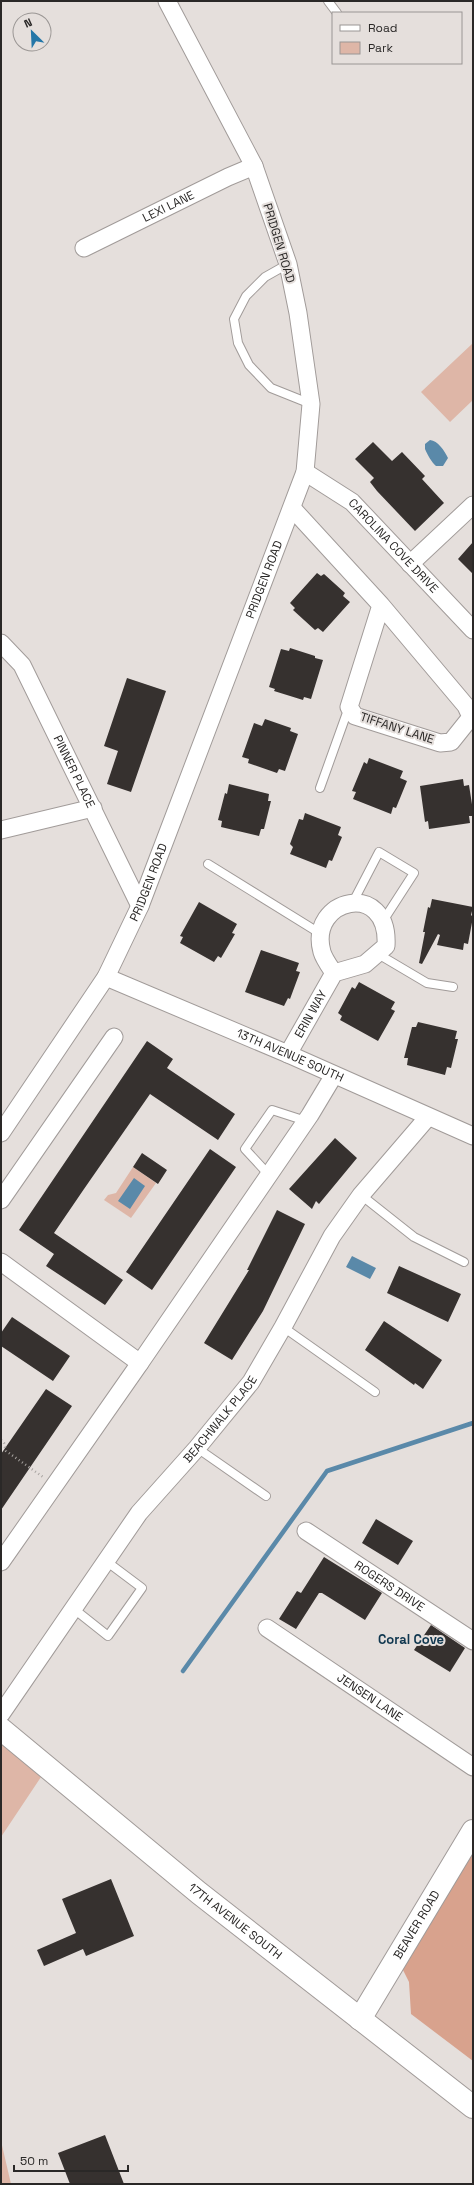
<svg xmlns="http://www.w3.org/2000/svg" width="474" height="2185" font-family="'Space Grotesk',sans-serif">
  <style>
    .green { fill: #deb6a7 }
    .forest { fill: #d8a28d }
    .water { fill: #5a89a9 }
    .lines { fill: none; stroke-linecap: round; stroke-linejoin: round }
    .stream { stroke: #5a89a9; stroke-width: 4.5 }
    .building { fill: #36312f }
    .lane-casing { stroke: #a19b99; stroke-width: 10 }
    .street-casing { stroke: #a19b99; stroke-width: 19 }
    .secondary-casing { stroke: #a19b99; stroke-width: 24 }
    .path { stroke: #a7a3a0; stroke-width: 2.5; stroke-dasharray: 1 3; stroke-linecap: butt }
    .lane { stroke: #fff; stroke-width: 8 }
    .street { stroke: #fff; stroke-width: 17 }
    .secondary { stroke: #fff; stroke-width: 22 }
    .labels { text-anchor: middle; stroke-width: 4; stroke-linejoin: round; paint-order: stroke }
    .street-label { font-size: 12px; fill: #2a2827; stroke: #e5dfdc }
    .neighbourhood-label { font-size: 13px; font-weight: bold; fill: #10374f; stroke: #e5dfdc }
  </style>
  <rect width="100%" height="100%" fill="#e5dfdc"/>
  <path class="green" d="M 473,343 L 473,400 L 450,422 L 421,392 Z
    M 133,1167 L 156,1183 L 131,1218 L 104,1200 L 108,1195 L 116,1193 Z
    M 1,1730 L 47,1768 L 1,1837 Z
    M 1,2141 L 11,2184 L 1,2184 Z"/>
  <path class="forest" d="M 473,1831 L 473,2061 L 411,2014 L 409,1982 L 397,1958 Z"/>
  <path class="water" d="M 430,440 C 438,441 444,450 448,458 L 443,466 L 436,466 C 432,463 427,454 425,449 L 425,444 Z
    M 134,1178 L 145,1186 L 130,1209 L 118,1201 Z
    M 352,1256 L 376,1268 L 370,1279 L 346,1267 Z"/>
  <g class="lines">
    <path class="stream" d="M 183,1671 L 327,1471 L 473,1423"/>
  </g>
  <path class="building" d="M 373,442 L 392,461 L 402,452 L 425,476 L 422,479 L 444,503 L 415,531 L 377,491 L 370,482 L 374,478 L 355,459 Z
    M 473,542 L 473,574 L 458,559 Z
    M 317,573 L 321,576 L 324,574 L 345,593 L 343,596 L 350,602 L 323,632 L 318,628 L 315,630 L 293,610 L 295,608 L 290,603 Z
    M 290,648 L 315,656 L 315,658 L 323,660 L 311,699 L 304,697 L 303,700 L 274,691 L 275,689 L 269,687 L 281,649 L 289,651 Z
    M 127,678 L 166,691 L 131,792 L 107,784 L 118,751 L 104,746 Z
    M 265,719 L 291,728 L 290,731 L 298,734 L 285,771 L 279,769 L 277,773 L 248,763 L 249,759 L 242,757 L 254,723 L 262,726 Z
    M 369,758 L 403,771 L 400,778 L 407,781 L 396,808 L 393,807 L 391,814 L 353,799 L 356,792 L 352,791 L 364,762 L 367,764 Z
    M 463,779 L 464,786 L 469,785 L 473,811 L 473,816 L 469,816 L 470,823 L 429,829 L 428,821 L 425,822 L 420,786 Z
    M 229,784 L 269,794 L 268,801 L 271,801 L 264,829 L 261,829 L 259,836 L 221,827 L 222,821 L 218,820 L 225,793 L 227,794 Z
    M 305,813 L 341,827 L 338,835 L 342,837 L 332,861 L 329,860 L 326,868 L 290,854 L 293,847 L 290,844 L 299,819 L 303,820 Z
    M 432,899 L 473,907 L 471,915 L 473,917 L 468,944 L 464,943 L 463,950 L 437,945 L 440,935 L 438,934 L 422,964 L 419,963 L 425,932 L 423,932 L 428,907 L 430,908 Z
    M 199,902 L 237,924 L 232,933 L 235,934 L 221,958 L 218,956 L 214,962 L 180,943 L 183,937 L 180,936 Z
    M 261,950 L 299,963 L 296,971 L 300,972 L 290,999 L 288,998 L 284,1006 L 245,992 Z
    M 359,982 L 395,1002 L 391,1009 L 395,1011 L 378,1041 L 340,1020 L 342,1016 L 338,1013 L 352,987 L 355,989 Z
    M 418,1022 L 457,1031 L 455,1039 L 458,1039 L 451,1068 L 447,1067 L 445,1075 L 407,1065 L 408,1058 L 404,1058 L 412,1027 L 416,1027 Z
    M 147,1041 L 173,1059 L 167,1068 L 235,1114 L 218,1140 L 150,1094 L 84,1189 L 54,1233 L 123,1280 L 105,1305 L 46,1266 L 54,1254 L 19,1230 Z
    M 335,1138 L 357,1158 L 319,1204 L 316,1201 L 312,1209 L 289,1189 Z
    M 210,1149 L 236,1167 L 152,1290 L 126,1272 Z
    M 142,1153 L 167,1170 L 158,1184 L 133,1167 Z
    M 277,1210 L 305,1224 L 263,1311 L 232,1360 L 204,1343 L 249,1270 L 247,1270 Z
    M 399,1266 L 461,1294 L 448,1322 L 387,1293 Z
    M 12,1317 L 70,1356 L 53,1381 L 1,1346 L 1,1333 Z
    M 384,1321 L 442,1360 L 423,1389 L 415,1383 L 414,1385 L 365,1350 Z
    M 46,1389 L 72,1406 L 1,1510 L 1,1454 Z
    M 376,1519 L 413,1541 L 398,1565 L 362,1543 Z
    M 324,1557 L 382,1593 L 365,1620 L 322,1593 L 319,1593 L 296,1629 L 279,1619 L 297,1591 L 301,1593 Z
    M 431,1625 L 465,1648 L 450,1672 L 414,1650 Z
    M 111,1879 L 134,1936 L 86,1956 L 83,1949 L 44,1966 L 37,1950 L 76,1933 L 62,1899 Z
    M 105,2135 L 124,2184 L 70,2184 L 58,2153 Z"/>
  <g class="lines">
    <g class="lane-casing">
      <path id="lane" d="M 328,1 L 337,13
        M 288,264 L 265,277 L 246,296 L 234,319 L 238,343 L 249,365 L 271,388 L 311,404
        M 320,788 L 349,707
        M 208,864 L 321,934
        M 353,902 L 379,852 L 414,873 L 383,921
        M 378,954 L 427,983 L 453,987
        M 269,1175 L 245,1149 L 272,1110 L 306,1121
        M 361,1195 L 414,1237 L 464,1262
        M 283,1327 L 375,1392
        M 197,1448 L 266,1496
        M 74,1609 L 108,1636 L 142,1588 L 106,1561"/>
    </g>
    <g class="street-casing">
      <g id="street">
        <path id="s1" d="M 84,248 L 228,177 L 254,166"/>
        <path id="s2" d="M 305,472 L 352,502 L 473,630"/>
        <path d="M 292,508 L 381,605 L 466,706 L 471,717 L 451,742 L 440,743 L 355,716 L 349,707 L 381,605"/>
        <path d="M 410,564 L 473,505"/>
        <path id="s3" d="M 1,643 L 22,665 L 140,906"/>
        <path d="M 1,830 L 93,808"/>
        <path id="s4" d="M 106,977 L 288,1054 L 473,1136"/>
        <path id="s5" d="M 288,1054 L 334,973 L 365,964 L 386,946 C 390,879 307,898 322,952 C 324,959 330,967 334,973"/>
        <path id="s6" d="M 1,1133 L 106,977 L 140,906 L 305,472 L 311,404 L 298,313 L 288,264 L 254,166 L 167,1"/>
        <path d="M 1,1200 L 114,1037"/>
        <path d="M 1,1262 L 140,1363 L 310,1115 L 334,1075"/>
        <path id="s7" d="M 306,1531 L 473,1641"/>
        <path d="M 1,1562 L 140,1363"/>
        <path id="s8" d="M 267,1628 L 473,1767"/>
        <path id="s9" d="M 1,1714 L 139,1513 L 197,1448 L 251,1382 L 283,1327 L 332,1236 L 361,1195 L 428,1117"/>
      </g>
    </g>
    <g class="secondary-casing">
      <g id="secondary">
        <path id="s10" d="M 1,1729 L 199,1893 L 473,2107"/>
        <path id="s11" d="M 360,2019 L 473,1831"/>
      </g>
    </g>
    <path class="path" d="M 1,1440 L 4,1443 L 6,1451 L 43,1477"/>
    <use href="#lane" class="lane"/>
    <use href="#street" class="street"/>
    <use href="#secondary" class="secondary"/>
  </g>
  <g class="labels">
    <g class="street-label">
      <text dy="4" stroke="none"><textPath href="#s1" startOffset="94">LEXI LANE</textPath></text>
      <text transform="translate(279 243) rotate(73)" y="4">PRIDGEN ROAD</text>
      <text dy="4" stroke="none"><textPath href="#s2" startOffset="116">CAROLINA COVE DRIVE</textPath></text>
      <text dy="4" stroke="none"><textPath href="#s6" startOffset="616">PRIDGEN ROAD</textPath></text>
      <text transform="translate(397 728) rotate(18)" y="4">TIFFANY LANE</text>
      <text dy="4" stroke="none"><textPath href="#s3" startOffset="149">PINNER PLACE</textPath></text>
      <text dy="4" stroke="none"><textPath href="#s6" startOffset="292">PRIDGEN ROAD</textPath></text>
      <text dy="4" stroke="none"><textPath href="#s5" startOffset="46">ERIN WAY</textPath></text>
      <text dy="4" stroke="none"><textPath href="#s4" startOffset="200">13TH AVENUE SOUTH</textPath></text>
      <text dy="4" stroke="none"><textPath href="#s9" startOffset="368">BEACHWALK PLACE</textPath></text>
      <text dy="4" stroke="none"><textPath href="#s7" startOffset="100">ROGERS DRIVE</textPath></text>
      <text dy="4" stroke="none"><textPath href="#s8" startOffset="124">JENSEN LANE</textPath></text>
      <text dy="4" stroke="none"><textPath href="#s10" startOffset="303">17TH AVENUE SOUTH</textPath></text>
      <text dy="4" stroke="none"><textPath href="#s11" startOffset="110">BEAVER ROAD</textPath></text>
    </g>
    <g class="neighbourhood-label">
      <text x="411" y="1644">Coral Cove</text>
    </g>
  </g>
  <rect width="474" height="2185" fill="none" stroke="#2a2827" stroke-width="4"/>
  <rect x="332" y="12" width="130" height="52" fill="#e5dfdc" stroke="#9a9694"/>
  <rect x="340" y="25" width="20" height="6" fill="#ffffff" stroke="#9a9694"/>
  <text x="368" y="32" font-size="12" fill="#2a2827">Road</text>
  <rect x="340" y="42" width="20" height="12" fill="#deb6a7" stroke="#9a9694"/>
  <text x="368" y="52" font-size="12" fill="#2a2827">Park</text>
  <g transform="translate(32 32) rotate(336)"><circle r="19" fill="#e5dfdc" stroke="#9a9694"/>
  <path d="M0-3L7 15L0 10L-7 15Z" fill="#2477a8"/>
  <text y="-6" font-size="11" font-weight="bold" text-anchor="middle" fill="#2a2827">N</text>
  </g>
  <path d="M14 2165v6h114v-6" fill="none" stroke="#2a2827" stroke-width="2"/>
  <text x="20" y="2165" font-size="12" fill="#2a2827" stroke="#e5dfdc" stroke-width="3" paint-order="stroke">50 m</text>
</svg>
